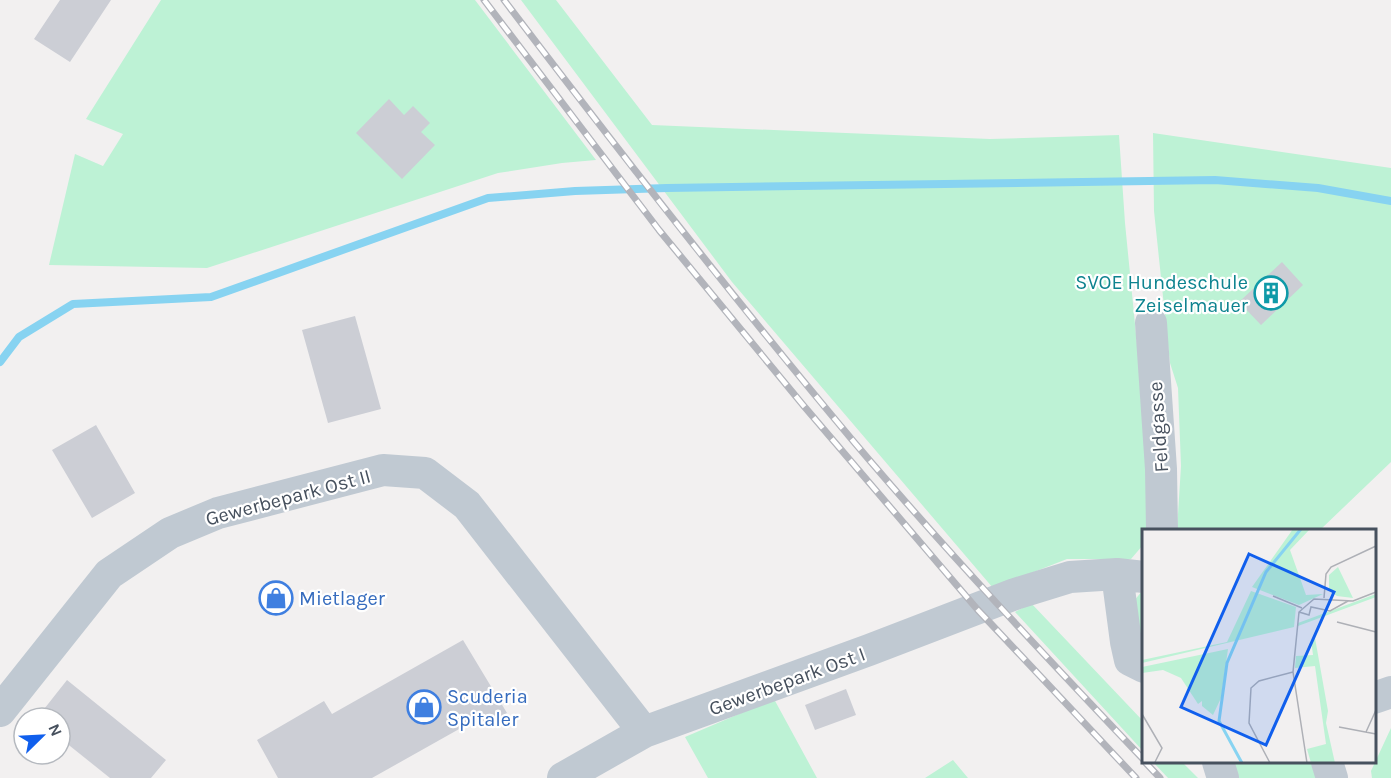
<svg xmlns="http://www.w3.org/2000/svg" width="1391" height="778" font-family="Karla,sans-serif">
  <style>
    .green { fill: #bdf2d5 }
    .lines { fill: none; stroke-linecap: round; stroke-linejoin: round }
    .stream { stroke: #87d3f1; stroke-width: 8 }
    .building { fill: #ccced5 }
    .minor { stroke: #c0c9d2; stroke-width: 32 }
    .rail-casing { stroke: #b2b4bb; stroke-width: 7 }
    .rail { stroke: #fff; stroke-width: 4.5; stroke-dasharray: 14; stroke-linecap: butt }
    .labels { text-anchor: middle; stroke-width: 4.5; stroke-linejoin: round; paint-order: stroke }
    .culture-label { font-size: 20px; fill: #0d838f; stroke: #fff; text-anchor: end }
    .street-label { font-size: 20px; fill: #47515e; stroke: #fff }
    .shop-label { font-size: 20px; fill: #366cbe; stroke: #fff; text-anchor: start }
    .inset-river { fill: none; stroke: #87d3f1; stroke-width: 3 }
    .inset-road { fill: none; stroke: #aeb0b6; stroke-width: 1.5 }
    .view { fill: #105fed; fill-opacity: 0.15; stroke: #105fed; stroke-width: 3 }
    .inset-edge { fill: none; stroke: #47515e; stroke-width: 3 }
  </style>
  <rect width="100%" height="100%" fill="#f2f0f0"/>
  <path class="green" d="M 161,0 L 475,0 L 596,160 L 562,163 L 498,173 L 207,268 L 49,265 L 75,154 L 103,166 L 123,134 L 86,119 Z
    M 521,0 L 556,0 L 652,125 L 990,139 L 1119,135 L 1125,223 L 1151,486 L 1150,530 L 1144,530 L 1143,545 L 1131,559 L 1067,559 L 993,588 L 732,282 Z
    M 1153,133 L 1391,168 L 1391,462 L 1320,530 L 1177,530 L 1181,466 L 1178,388 L 1170,363 L 1154,211 Z
    M 1142,591 L 1143,592 L 1143,636 L 1140,638 L 1130,606 Z
    M 1031,603 L 1143,721 L 1143,751 L 1015,612 Z
    M 774,699 L 817,778 L 708,778 L 685,737 Z
    M 1391,728 L 1391,778 L 1372,778 L 1371,771 Z
    M 953,760 L 968,778 L 925,778 Z
    M 1153,762 L 1182,762 L 1198,778 L 1168,778 Z
    M 1233,762 L 1314,762 L 1319,778 L 1239,778 Z"/>
  <g class="lines">
    <path class="stream" d="M 0,362 L 19,337 L 73,304 L 211,297 L 488,198 L 575,191 L 667,188 L 1215,180 L 1318,188 L 1391,201"/>
  </g>
  <path class="building" d="M 60,0 L 111,0 L 70,62 L 34,39 Z
    M 389,99 L 404,115 L 413,106 L 430,123 L 421,132 L 435,145 L 402,179 L 356,133 Z
    M 1282,262 L 1303,285 L 1261,325 L 1239,302 Z
    M 355,316 L 381,409 L 328,423 L 302,330 Z
    M 96,425 L 135,493 L 92,518 L 52,450 Z
    M 463,640 L 507,713 L 492,723 L 477,719 L 372,778 L 278,778 L 257,740 L 324,701 L 332,714 Z
    M 67,680 L 166,760 L 151,778 L 110,778 L 60,738 L 60,718 L 37,718 Z
    M 846,689 L 856,715 L 815,730 L 805,705 Z"/>
  <g class="lines">
    <path class="minor" d="M 1151,323 L 1161,469 L 1162,530
      M 1117,574 L 1126,642 L 1130,660 L 1144,667
      M 1374,698 L 1391,692
      M 0,711 L 109,574 L 170,533 L 218,513 L 383,470 L 425,473 L 467,505 L 644,732
      M 1218,762 L 1223,778
      M 1327,762 L 1332,778
      M 563,778 L 644,732 L 869,650 L 1015,594 L 1070,577 L 1117,574 L 1144,577"/>
    <g class="rail-casing">
      <path id="rail" d="M 484,0 L 659,230 L 803,405 L 977,609 L 1136,778
        M 504,0 C 618,150 733,298 854,442 C 947,552 1045,656 1144,760
        M 1145,762 L 1160,778"/>
    </g>
    <use href="#rail" class="rail"/>
  </g>
  <defs>
    <g id="building-ring" transform="scale(1.725)"><circle r="9.5" fill="#fff" stroke="#0f9aa8" stroke-width="1.5"/><path d="M-4-6H4V6H1V3H-1V6H-4ZM-2.5-4.3h1.7v1.8h-1.7ZM.8-4.3h1.7v1.8H.8ZM-2.5-1h1.7V.8h-1.7ZM.8-1h1.7V.8H.8Z" fill="#0f9aa8"/></g>
    <g id="shop-ring" transform="scale(1.725)"><circle r="9.5" fill="#fff" stroke="#3f7fe0" stroke-width="1.5"/><path d="M-5-2.5h2.3a2.7 3.5 0 0 1 5.4 0H5L5.5 6h-11ZM-1.5-2.5h3a1.5 2.3 0 0 0-3 0Z" fill="#3f7fe0"/></g>
  </defs>
  <g fill-rule="evenodd">
    <use href="#building-ring" x="1271" y="293"/>
    <use href="#shop-ring" x="276" y="598"/>
    <use href="#shop-ring" x="424" y="707"/>
  </g>
  <g class="labels">
    <g class="culture-label">
      <text x="1248" y="289">SVOE Hundeschule<tspan x="1248" dy="23">Zeiselmauer</tspan></text>
    </g>
    <g class="street-label">
      <text transform="translate(1158 427) rotate(-94)" y="7">Feldgasse</text>
      <text transform="translate(288 497) rotate(-15)" y="7">Gewerbepark Ost II</text>
      <text transform="translate(787 681) rotate(-20)" y="7">Gewerbepark Ost I</text>
    </g>
    <g class="shop-label">
      <text x="299" y="605">Mietlager</text>
      <text x="447" y="703">Scuderia<tspan x="447" dy="23">Spitaler</tspan></text>
    </g>
  </g>
  <g transform="translate(1142 529)">
    <rect width="234" height="234" fill="#f2f0f0"/>
    <path d="M 151,0 L 168,0 L 148,21 L 164,66 L 181,65 L 157,76 L 110,58 ZM 196,38 L 211,69 L 195,67 L 187,61 L 187,46 ZM 109,62 L 154,78 L 152,98 L 0,134 L 0,131 L 85,113 ZM 234,65 L 234,68 L 156,97 L 156,94 ZM 173,109 L 186,182 L 184,194 L 193,234 L 169,234 L 165,220 L 184,215 L 173,137 L 153,139 L 154,127 L 171,126 L 169,111 ZM 86,120 L 79,169 L 71,186 L 60,177 L 60,172 L 56,175 L 39,149 L 21,141 L 0,144 L 0,138 Z" fill="#bdf2d5"/>
    <path class="inset-river" d="M 100,234 L 77,192 L 85,134 L 124,43 L 159,0"/>
    <path class="inset-road" d="M 131,67 L 160,79M 182,69 L 184,45 L 189,38 L 234,17M 157,83 L 167,86 L 169,78 L 188,82 L 206,72M 195,93 L 234,103M 0,185 L 20,219 L 13,233M 197,198 L 234,205M 224,203 L 234,181M 128,234 L 107,194 L 109,159 L 117,152 L 151,143M 165,234 L 151,143 L 157,83 L 172,70 L 211,72 L 234,63"/>
    <path class="view" d="M 107,25 L 192,63 L 124,216 L 39,178 Z"/>
    <rect width="234" height="234" class="inset-edge"/>
  </g>
  <g transform="translate(42 736) rotate(66)"><circle r="28" fill="#ffffff" stroke="#b5b9bf" stroke-width="1.5"/>
  <path d="M0-4.5L10 22L0 15L-10 22Z" fill="#105fed"/>
  <text y="-9" font-size="16" font-weight="bold" text-anchor="middle" fill="#47515e">N</text>
  </g>
</svg>
